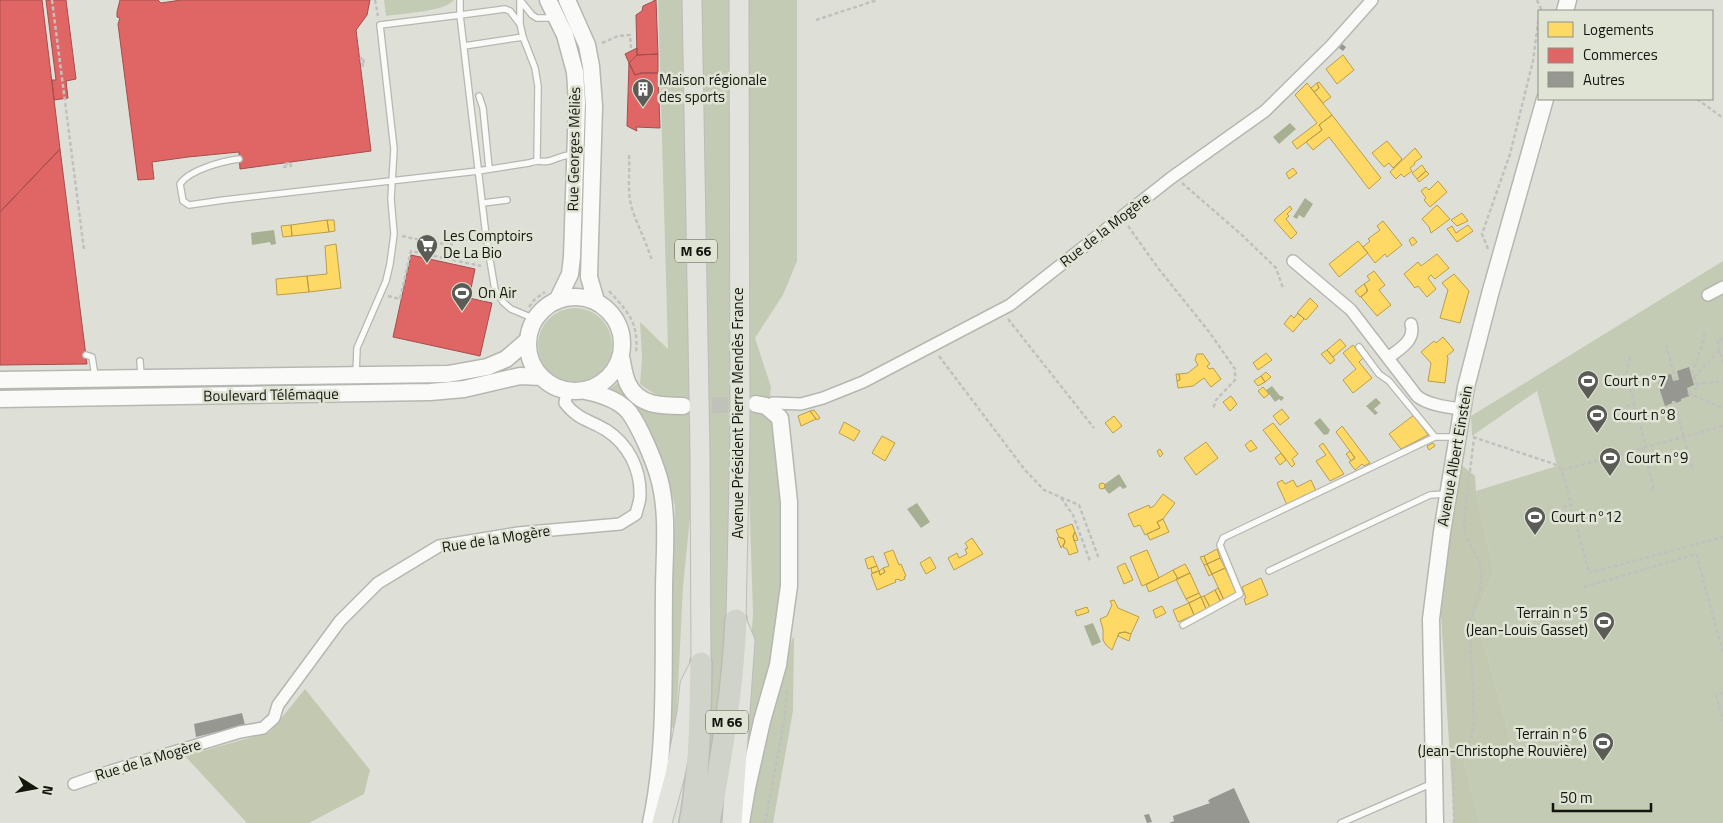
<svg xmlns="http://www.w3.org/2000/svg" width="1723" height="823" font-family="'Titillium Web',sans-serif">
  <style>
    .green { fill: #c4cbb5 }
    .forest { fill: #c2c9b0 }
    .water { fill: #a8b093 }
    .homes { fill: #ffd966; stroke: #b89e4c }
    .shops { fill: #e06666; stroke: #a24e4c }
    .building { fill: #959790 }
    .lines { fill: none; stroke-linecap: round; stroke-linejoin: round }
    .secondary-tunnel { stroke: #c0c2ba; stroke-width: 16; stroke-dasharray: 16 8; stroke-linecap: butt }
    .lane-casing { stroke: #b5b7b1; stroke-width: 8 }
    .street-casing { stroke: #b5b7b1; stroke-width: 14 }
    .secondary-casing { stroke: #b5b7b1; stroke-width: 19 }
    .primary-casing { stroke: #bbbcb8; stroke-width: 21 }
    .highway-casing { stroke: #bbbcb8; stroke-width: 24 }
    .path { stroke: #c0c1be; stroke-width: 2.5; stroke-dasharray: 4 2.5; stroke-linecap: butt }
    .lane { stroke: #fafaf9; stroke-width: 5.5 }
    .street { stroke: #fafaf9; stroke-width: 11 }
    .secondary { stroke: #fafaf9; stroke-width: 16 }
    .primary { stroke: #e1e3dc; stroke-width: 19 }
    .highway { stroke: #d0d3ca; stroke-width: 21 }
    .labels { text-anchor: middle; stroke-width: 5; stroke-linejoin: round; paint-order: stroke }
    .shield { fill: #dfe4d5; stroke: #50534a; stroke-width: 1 }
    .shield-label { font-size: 14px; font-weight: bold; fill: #13150f }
    .poi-label { font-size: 15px; fill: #13150f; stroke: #dfe4d5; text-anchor: start }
    .street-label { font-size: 15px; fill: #13150f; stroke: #dfe4d5 }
  </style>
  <rect width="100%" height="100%" fill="#dee0d8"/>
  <path class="green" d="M 384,0 L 454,0 C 444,12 403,13 386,16 Z
    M 658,0 L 684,0 L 692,436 L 691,507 L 683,587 L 676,728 L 668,727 L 675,506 L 662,460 L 648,428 L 641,416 L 629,403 L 610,389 L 620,381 L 683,410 L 682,397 C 662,399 656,396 640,384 L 642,358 L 640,322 L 668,349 Z
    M 699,0 L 733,0 L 731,397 L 726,640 L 725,663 L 702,810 L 711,645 Z
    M 747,0 L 797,0 L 797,261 L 783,295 L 755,338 L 771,387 L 770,397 L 754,399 L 754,412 L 761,411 L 776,423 L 785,512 L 783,600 L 772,664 L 743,767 L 753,613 L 748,457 Z
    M 1723,261 L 1723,823 L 1480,823 L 1464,761 L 1512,745 L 1476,615 L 1494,571 L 1476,491 L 1557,466 L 1537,391 L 1472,436 L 1471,416 Z
    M538 345a37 37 0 1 1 74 0a37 37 0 1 1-74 0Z
    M 794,637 L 793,711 L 773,823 L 748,823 L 767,728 L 783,675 L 792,639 Z"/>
  <path class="forest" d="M 1459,463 L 1475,476 L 1476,491 L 1494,571 L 1476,615 L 1512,745 L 1464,761 L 1480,823 L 1454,823 L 1440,599 Z
    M 305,689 L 370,770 L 364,794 L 309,823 L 247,823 L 185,756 L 270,732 Z"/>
  <path class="water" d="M 1290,123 L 1296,129 L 1279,144 L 1273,137 Z
    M 1305,198 L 1313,204 L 1304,218 L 1299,215 L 1297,219 L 1293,217 Z
    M 274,230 L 276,244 L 271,245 L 270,242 L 252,245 L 251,233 Z
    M 1272,386 L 1280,396 L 1282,396 L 1284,398 L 1281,401 L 1279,399 L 1275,402 L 1266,390 Z
    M 1376,398 L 1381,403 L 1374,409 L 1378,413 L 1375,415 L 1366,406 Z
    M 1320,418 L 1330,430 L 1328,434 L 1324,435 L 1314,423 Z
    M 1119,474 L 1127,487 L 1123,489 L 1120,486 L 1109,494 L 1104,488 L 1105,484 Z
    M 917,503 L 930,522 L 921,528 L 907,509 Z
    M 1093,623 L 1101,642 L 1092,646 L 1084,626 Z"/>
  <path class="homes" d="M 1343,55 L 1354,70 L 1337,84 L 1326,69 Z
    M 1319,82 L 1331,97 L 1323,103 L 1314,92 L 1319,88 L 1317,83 Z
    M 1307,83 L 1332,115 L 1319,125 L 1322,130 L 1297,149 L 1292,142 L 1317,123 L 1295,95 Z
    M 1317,83 L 1319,88 L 1314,92 L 1311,88 Z
    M 1332,115 L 1381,178 L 1369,189 L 1329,137 L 1313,150 L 1306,142 L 1322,130 L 1319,125 Z
    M 1387,141 L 1402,159 L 1393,168 L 1389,163 L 1384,167 L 1372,153 Z
    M 1415,148 L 1422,157 L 1414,163 L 1415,164 L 1410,168 L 1412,171 L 1404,177 L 1401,174 L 1396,179 L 1390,172 Z
    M 1422,165 L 1426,171 L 1417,179 L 1412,173 Z
    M 1293,168 L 1297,173 L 1289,179 L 1286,173 Z
    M 1426,171 L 1429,174 L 1419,182 L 1417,179 Z
    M 1438,181 L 1447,192 L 1430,207 L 1424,200 L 1426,198 L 1421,191 L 1426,187 L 1429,190 Z
    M 1437,205 L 1450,219 L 1431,233 L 1429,227 L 1422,219 Z
    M 1290,206 L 1292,209 L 1287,214 L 1289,216 L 1286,219 L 1297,233 L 1291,239 L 1274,220 Z
    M 1462,213 L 1468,221 L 1457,226 L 1451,220 Z
    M 327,220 L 329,232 L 292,236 L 291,225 Z
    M 327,220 L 334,220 L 335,231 L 329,232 Z
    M 1383,221 L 1402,245 L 1387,257 L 1385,254 L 1375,263 L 1363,247 L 1370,241 L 1368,239 L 1380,230 L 1377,226 Z
    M 291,225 L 292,236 L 283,237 L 281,226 Z
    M 1468,225 L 1473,231 L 1457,242 L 1447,229 L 1452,226 L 1456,233 Z
    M 1413,237 L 1417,242 L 1412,246 L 1409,240 Z
    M 1358,241 L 1368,253 L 1339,277 L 1329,264 Z
    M 336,244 L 341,288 L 309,292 L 307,276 L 327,274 L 325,246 Z
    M 1437,254 L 1449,268 L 1435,279 L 1431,275 L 1428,278 L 1436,289 L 1427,297 L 1418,286 L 1415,288 L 1404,274 L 1418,262 L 1421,266 Z
    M 1374,271 L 1385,285 L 1379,290 L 1391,305 L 1377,316 L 1361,297 L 1367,292 L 1367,289 L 1364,284 L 1370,280 L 1367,276 Z
    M 1454,274 L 1469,291 L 1460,323 L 1440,318 L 1448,290 L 1442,283 Z
    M 307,276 L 309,292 L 277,295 L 276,279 Z
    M 1364,284 L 1367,289 L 1367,292 L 1360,297 L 1355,291 Z
    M 1310,298 L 1318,306 L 1306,320 L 1297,313 Z
    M 1298,313 L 1304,319 L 1293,332 L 1284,324 L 1291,315 L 1294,318 Z
    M 1443,337 L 1454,350 L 1447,356 L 1448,358 L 1445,383 L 1428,381 L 1431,363 L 1421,352 L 1434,341 L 1436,343 Z
    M 1340,339 L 1346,346 L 1333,357 L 1327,350 Z
    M 1353,345 L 1363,358 L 1359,362 L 1372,378 L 1353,393 L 1343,380 L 1356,369 L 1343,353 Z
    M 1327,350 L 1335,360 L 1330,364 L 1321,354 Z
    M 1266,353 L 1272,360 L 1258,370 L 1253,363 Z
    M 1197,354 L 1203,354 L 1210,364 L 1207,366 L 1209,369 L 1213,368 L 1221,379 L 1211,387 L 1204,378 L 1193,386 L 1178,388 L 1177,381 L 1180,380 L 1179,374 L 1188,373 L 1198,365 L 1195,360 Z
    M 1266,372 L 1271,377 L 1265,382 L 1261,376 Z
    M 1176,374 L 1179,374 L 1180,380 L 1177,381 Z
    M 1261,376 L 1265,382 L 1258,386 L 1254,381 Z
    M 1263,387 L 1269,394 L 1264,398 L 1258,391 Z
    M 1231,396 L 1237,404 L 1230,411 L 1223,402 Z
    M 1282,409 L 1289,418 L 1280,425 L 1273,416 Z
    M 814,410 L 820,418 L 817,420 L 810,411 Z
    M 810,411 L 816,419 L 801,426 L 798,416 Z
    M 1414,415 L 1428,435 L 1401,449 L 1389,434 Z
    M 1114,416 L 1122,426 L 1113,433 L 1105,423 Z
    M 844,422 L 860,431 L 854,441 L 839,433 Z
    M 1273,423 L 1298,454 L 1292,459 L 1295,464 L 1292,467 L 1263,430 Z
    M 1342,426 L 1370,463 L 1364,466 L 1362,464 L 1355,470 L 1349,462 L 1355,458 L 1336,432 Z
    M 882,436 L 895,443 L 885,461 L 872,453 Z
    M 1251,440 L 1257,448 L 1250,452 L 1245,445 Z
    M 1206,442 L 1218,458 L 1196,475 L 1184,458 Z
    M 1323,443 L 1344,474 L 1330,481 L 1316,461 L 1326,455 L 1319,446 Z
    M 1433,443 L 1435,446 L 1429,450 L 1427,446 Z
    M 1160,449 L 1163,454 L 1160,457 L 1157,451 Z
    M 1350,451 L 1355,458 L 1351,461 L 1346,454 Z
    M 1281,453 L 1286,460 L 1280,465 L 1275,458 Z
    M 1282,480 L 1285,484 L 1293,480 L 1297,487 L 1311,480 L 1316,491 L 1305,496 L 1305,495 L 1287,505 L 1277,483 Z
    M1099 486a3 3 0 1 1 6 0a3 3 0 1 1-6 0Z
    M 1163,494 L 1175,503 L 1163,519 L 1157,522 L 1160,528 L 1145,535 L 1140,525 L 1134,527 L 1128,514 L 1149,505 L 1150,508 L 1154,506 Z
    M 1163,519 L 1169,532 L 1150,540 L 1147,534 L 1160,528 L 1157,522 Z
    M 1072,524 L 1075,532 L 1073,536 L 1078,552 L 1069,555 L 1067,549 L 1063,547 L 1065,542 L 1064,539 L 1059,537 L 1056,530 Z
    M 1075,532 L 1078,540 L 1074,541 L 1073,536 Z
    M 1059,537 L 1064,539 L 1065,542 L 1061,548 L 1057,538 Z
    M 972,538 L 983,554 L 954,570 L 948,558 L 957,553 L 959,558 L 967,554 L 965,549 L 968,548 L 965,543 Z
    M 1217,549 L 1220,558 L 1207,564 L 1204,556 Z
    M 893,550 L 899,565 L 901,564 L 906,576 L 904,577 L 905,579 L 900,581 L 899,579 L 895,580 L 896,582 L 877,590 L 871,574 L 879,571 L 880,575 L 885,572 L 883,568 L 889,566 L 884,553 Z
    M 1147,550 L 1159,578 L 1142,586 L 1130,557 Z
    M 873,556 L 877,566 L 868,569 L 865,559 Z
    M 1204,556 L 1207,564 L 1204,565 L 1200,557 Z
    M 930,557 L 936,568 L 926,574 L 920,563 Z
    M 1220,558 L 1225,568 L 1212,574 L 1207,564 Z
    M 1125,563 L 1133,580 L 1124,584 L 1117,567 Z
    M 1185,564 L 1190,573 L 1178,579 L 1173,570 Z
    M 1207,564 L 1212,574 L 1209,576 L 1204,565 Z
    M 877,566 L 879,571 L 872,573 L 871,568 Z
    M 883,568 L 885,572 L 880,575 L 879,571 Z
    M 1225,568 L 1237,594 L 1224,600 L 1212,574 Z
    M 1173,570 L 1178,579 L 1149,592 L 1146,585 Z
    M 1190,573 L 1199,593 L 1186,599 L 1176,579 Z
    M 1261,578 L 1268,595 L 1246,605 L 1244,599 L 1246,598 L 1242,587 Z
    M 1218,588 L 1224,600 L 1221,602 L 1215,590 Z
    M 1215,590 L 1221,602 L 1210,607 L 1204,596 Z
    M 1199,593 L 1201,597 L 1189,603 L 1186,599 Z
    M 1204,596 L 1210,607 L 1206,609 L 1201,597 Z
    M 1201,597 L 1206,609 L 1194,615 L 1189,603 Z
    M 1114,600 L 1118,608 L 1139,617 L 1131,634 L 1125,632 L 1119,633 L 1112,650 L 1106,645 L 1103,640 L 1103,629 L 1100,619 L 1107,616 L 1112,605 L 1110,601 Z
    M 1189,603 L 1194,615 L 1178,622 L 1173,610 Z
    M 1162,606 L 1166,613 L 1156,618 L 1153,610 Z
    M 1087,607 L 1089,612 L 1077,616 L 1075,611 Z
    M 1125,632 L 1131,634 L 1129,641 L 1118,636 L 1119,633 Z"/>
  <path class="shops" d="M 0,0 L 42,0 L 60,149 L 0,212 Z
    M 46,0 L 66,0 L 76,79 L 66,81 L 68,98 L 54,100 L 52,80 L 56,80 Z
    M 120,0 L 158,0 L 161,3 L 181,0 L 370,0 L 367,15 L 356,30 L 371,151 L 240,169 L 239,152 L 188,157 L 152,162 L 154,179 L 138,180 L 118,24 L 120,18 L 117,17 L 117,12 Z
    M 654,0 L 656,0 L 658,54 L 637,55 L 636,15 L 642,11 L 643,6 L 654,1 Z
    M 637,48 L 637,55 L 629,63 L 625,54 Z
    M 658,54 L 658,73 L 641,73 L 635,75 L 629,63 L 637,55 Z
    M 629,63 L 635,75 L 641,73 L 658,73 L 660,128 L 636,127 L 637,131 L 627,126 Z
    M 60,149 L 87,364 L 0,365 L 0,212 Z
    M 411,255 L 475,269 L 469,298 L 492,303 L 480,356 L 393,337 Z"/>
  <path class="building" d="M 1342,44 L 1346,47 L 1343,51 L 1339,48 Z
    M 1689,367 L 1694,385 L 1687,388 L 1689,396 L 1681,399 L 1681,401 L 1676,403 L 1675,401 L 1672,401 L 1672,403 L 1665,406 L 1658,384 L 1662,376 L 1671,374 L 1673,381 L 1679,380 L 1677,371 Z
    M 242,713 L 245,725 L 196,737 L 194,724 Z
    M 1234,788 L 1250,823 L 1169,823 L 1174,821 L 1173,816 L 1210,803 L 1208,801 L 1210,799 Z
    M 1149,814 L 1152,822 L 1147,823 L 1144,815 Z"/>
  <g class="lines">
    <path class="secondary-tunnel" d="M 688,406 L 751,404"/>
    <g class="lane-casing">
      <path id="lane" d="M 460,0 L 460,15 L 505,9 L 510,11 L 520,24
        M 520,0 L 520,24 L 523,37 L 535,68 L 538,86 L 537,160
        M 520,0 L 532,15 L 537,18 L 555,18
        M 464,46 L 523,37
        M 479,96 L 483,108 L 489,168
        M 239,159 C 223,161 189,170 180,184 L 183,201 L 189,205 L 224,200 L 478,171 L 529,163 C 539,159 540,163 549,161 C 558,159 563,154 573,155
        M 483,203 L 507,200
        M 1359,347 L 1379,374 L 1389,381 L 1435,437
        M 86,355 L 92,357 L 95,376
        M 140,361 L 141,375
        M 356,374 L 357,348 L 386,281 L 390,264 L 394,234 L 391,199 L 394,149 L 380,25 L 460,15 L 486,236 L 495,290 L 503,302 L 511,309 L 535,319
        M 1269,571 L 1430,495 L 1446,494
        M 1183,625 L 1240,594 L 1220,545 L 1223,538 L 1435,437 L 1457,437
        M 1341,823 L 1433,783"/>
    </g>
    <g class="street-casing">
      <path id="street" d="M 1293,261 L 1351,310 L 1417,396 C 1428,405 1447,407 1461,409
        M 1708,295 L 1723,287
        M 1388,358 C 1399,349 1416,341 1411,324
        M 766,406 L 773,403 L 801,404 L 823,398 L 863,382 L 1010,305 L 1171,178 L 1265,111 L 1331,46 L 1372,0
        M 74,784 L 111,771 L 240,732 L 263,728 L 274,718 L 278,705 L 340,621 L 378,583 L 439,546 L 518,533 L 620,524 L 636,514 C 637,508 640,502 640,496 C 641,469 628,444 606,430 C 590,420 578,420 565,403 L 567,391"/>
    </g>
    <g class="secondary-casing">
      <path id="secondary" d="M 548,0 L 565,35 L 575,72 L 577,102 L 572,257 L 570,274 L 557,301
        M 567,0 L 587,45 L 591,66 L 594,106 L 589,277 L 596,301
        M 1565,11 L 1568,0
        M528 344a47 47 0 1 1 94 0a47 47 0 1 1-94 0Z
        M 621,357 C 623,365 624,376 628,384 C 639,406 661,406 683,406
        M 0,380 L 448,374 L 487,367 L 506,359 L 528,340
        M 585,391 C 600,394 619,400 629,412 C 640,427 654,460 659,478 C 669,514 664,555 664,592 C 663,666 667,750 651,823
        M 0,399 L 430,392 L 464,389 L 520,376 L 541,377
        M 741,823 L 747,788 L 762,721 L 778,665 L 789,586 L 789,502 L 780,418 L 766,406 L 756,404
        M 1435,823 L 1431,619 L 1442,532 L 1466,387 L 1490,294 L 1545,99"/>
    </g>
    <g class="primary-casing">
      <path id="primary" d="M 662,823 L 675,775 L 687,712 L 690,684 L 701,663 L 700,453 L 692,0
        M 732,823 L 745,641 L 736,620 L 740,432 L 739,0"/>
    </g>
    <g class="highway-casing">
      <path id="highway" d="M 690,823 C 700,770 700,716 701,663
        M 709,823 C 722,755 733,689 736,620"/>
    </g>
    <path class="path" d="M 52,0 L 84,250
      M 375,0 L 378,16
      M 1537,0 L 1542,11
      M 816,20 L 877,0
      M 602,43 L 618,36 L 630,35 L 631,48
      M 360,59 L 361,58 L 363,66 L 364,65 L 363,58
      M 1697,99 L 1723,118
      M 629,155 C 630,173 627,191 632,209 C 638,227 647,243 652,261
      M 283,167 L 291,166 L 291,163 L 283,164
      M 1182,183 L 1242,235 L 1276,268 L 1283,288
      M 1128,226 L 1158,268 L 1210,333 L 1235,369 L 1235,380 L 1216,400 L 1213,409
      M 402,236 L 438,244 L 477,238
      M 451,242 L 455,261
      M 1488,249 L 1482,234 L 1510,154 L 1533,61 L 1539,15
      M 609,291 C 629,313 639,323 636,354
      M 388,296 L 400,299 L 411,251 L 481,266
      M 529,307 L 535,299 L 545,292
      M 1008,319 L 1094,428
      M 1723,339 L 1717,340 L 1723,363
      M 1666,345 L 1676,381
      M 939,356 L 1025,470 L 1044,490 L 1079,505 L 1099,559
      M 1630,357 L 1626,374 L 1646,447
      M 1694,377 L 1720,350
      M 1696,384 L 1723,381
      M 1688,393 L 1698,387 L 1692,373 L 1705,337 L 1702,331
      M 1688,393 L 1723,408
      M 1674,401 L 1693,471
      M 1626,406 L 1634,405
      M 1628,411 L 1636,409
      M 1723,426 L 1562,470 L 1589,573 L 1723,537
      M 1473,437 L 1554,464 L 1562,470
      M 1643,447 L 1654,489 L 1650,490
      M 1061,498 L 1073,515 L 1090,561
      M 1563,507 L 1571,505
      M 1565,513 L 1573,511
      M 1584,587 L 1696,554 L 1723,652
      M 1723,693 L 1716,695 L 1723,722
      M 765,823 L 785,716 L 787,689
      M 1454,823 L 1453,765 L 1454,759 L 1470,741 L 1474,724 L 1470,622 L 1481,586 L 1482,574 L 1481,566 L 1465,533 L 1464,521 L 1474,438"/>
    <use href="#lane" class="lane"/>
    <use href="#street" class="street"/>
    <use href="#secondary" class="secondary"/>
    <use href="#primary" class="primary"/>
    <use href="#highway" class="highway"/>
  </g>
  <defs>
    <g id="building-pin" transform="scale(1.125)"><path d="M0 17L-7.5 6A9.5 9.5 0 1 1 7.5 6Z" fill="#5a5c55" stroke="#dfe4d5"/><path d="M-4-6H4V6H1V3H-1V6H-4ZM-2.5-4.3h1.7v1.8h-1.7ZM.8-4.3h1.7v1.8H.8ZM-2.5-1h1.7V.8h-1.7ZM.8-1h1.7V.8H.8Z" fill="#fff"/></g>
    <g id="supermarket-pin" transform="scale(1.125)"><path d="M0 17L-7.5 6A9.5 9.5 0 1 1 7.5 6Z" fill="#5a5c55" stroke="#dfe4d5"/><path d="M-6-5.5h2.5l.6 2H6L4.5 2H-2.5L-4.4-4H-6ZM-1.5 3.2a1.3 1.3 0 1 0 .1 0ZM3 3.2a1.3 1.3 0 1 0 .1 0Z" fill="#fff"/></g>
    <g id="stadium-pin" transform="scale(1.125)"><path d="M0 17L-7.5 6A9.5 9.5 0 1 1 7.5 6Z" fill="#5a5c55" stroke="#dfe4d5"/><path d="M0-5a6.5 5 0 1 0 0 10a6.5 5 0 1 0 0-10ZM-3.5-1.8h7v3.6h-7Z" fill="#fff"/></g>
  </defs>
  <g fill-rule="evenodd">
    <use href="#building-pin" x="643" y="89"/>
    <use href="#supermarket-pin" x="427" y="245"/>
    <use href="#stadium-pin" x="462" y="293"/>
    <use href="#stadium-pin" x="1588" y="381"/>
    <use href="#stadium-pin" x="1597" y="415"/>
    <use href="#stadium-pin" x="1610" y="458"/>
    <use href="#stadium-pin" x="1535" y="517"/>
    <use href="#stadium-pin" x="1604" y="622"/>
    <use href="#stadium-pin" x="1603" y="743"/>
  </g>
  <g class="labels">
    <g class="shield">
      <rect x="675" y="239.5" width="42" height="23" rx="4"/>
      <rect x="706" y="710.5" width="42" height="23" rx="4"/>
    </g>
    <g class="shield-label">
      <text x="696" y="256">M 66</text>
      <text x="727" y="727">M 66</text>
    </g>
    <g class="poi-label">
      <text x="659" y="85">Maison régionale<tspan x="659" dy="17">des sports</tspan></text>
      <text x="443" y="241">Les Comptoirs<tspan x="443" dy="17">De La Bio</tspan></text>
      <text x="478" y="298">On Air</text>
      <text x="1604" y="386">Court n°7</text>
      <text x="1613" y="420">Court n°8</text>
      <text x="1626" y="463">Court n°9</text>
      <text x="1551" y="522">Court n°12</text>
      <text x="1588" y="618" text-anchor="end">Terrain n°5<tspan x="1588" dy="17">(Jean-Louis Gasset)</tspan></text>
      <text x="1587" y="739" text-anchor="end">Terrain n°6<tspan x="1587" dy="17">(Jean-Christophe Rouvière)</tspan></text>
    </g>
    <g class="street-label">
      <text transform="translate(574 149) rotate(-89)" y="5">Rue Georges Méliès</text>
      <text transform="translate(1105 230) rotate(-38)" y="5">Rue de la Mogère</text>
      <text transform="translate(271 395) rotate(-1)" y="5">Boulevard Télémaque</text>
      <text transform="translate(738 413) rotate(-90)" y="5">Avenue Président Pierre Mendès France</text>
      <text transform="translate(1455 456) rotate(-80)" y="5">Avenue Albert Einstein</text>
      <text transform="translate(496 539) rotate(-9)" y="5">Rue de la Mogère</text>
      <text transform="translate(148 760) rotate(-17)" y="5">Rue de la Mogère</text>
    </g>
  </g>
  <rect x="1538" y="10" width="175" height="90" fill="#dfe4d5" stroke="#8d9186"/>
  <rect x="1548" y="22" width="25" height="15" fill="#ffd966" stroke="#8d9186"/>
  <text x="1583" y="35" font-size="15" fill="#13150f">Logements</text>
  <rect x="1548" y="48" width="25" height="15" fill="#e06666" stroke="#8d9186"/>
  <text x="1583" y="60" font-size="15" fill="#13150f">Commerces</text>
  <rect x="1548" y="72" width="25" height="15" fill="#959790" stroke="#8d9186"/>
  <text x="1583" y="85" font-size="15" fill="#13150f">Autres</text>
  <g transform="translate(35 788) rotate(101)" stroke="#dfe4d5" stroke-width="4" paint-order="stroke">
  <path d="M0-4L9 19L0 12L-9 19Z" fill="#13150f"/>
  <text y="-8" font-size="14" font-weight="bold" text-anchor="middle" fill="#13150f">N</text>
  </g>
  <path d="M1553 803v8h98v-8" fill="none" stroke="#13150f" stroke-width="2.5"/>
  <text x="1560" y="803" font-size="15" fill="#13150f" stroke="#dfe4d5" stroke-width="4" paint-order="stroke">50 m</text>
</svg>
